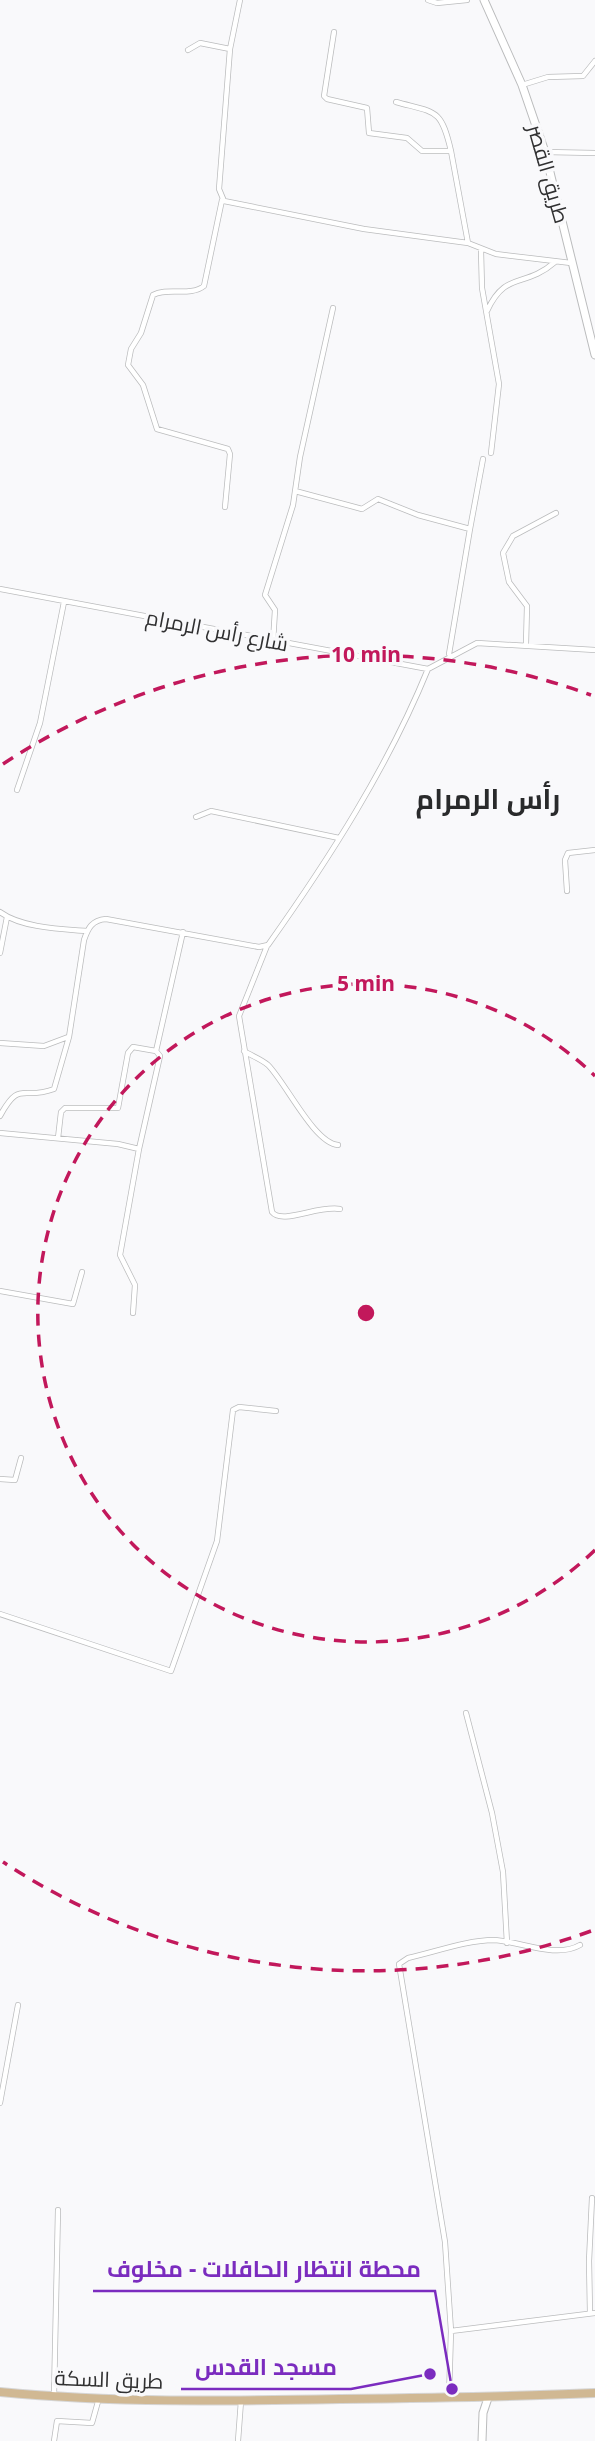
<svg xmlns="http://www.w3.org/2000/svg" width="595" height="2441" font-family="'Noto Sans',Cairo,sans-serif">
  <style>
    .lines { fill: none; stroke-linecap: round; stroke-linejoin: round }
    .street-casing { stroke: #bbbcbd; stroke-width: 6 }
    .secondary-casing { stroke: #bbbcbd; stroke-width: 9 }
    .primary-casing { stroke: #d6d6d6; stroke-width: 10 }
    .street { stroke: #fff; stroke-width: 4.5 }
    .secondary { stroke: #fff; stroke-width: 7 }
    .primary { stroke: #d0b893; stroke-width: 8 }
    .ring { fill: none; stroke: #c2185b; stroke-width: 3.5; stroke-dasharray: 12 9 }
    .labels { text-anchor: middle; stroke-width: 7; stroke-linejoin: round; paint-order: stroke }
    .street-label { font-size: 21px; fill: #303031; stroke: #f9f9fb }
    .district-label { font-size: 28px; font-weight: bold; fill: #292a2b; stroke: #f9f9fb }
    .centre { fill: #c2185b; stroke: #f9f9fb; stroke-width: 3.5 }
    .ring-label { font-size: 21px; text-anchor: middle; font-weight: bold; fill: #c2185b; stroke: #f9f9fb; stroke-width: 7; stroke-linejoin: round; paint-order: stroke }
    .leader { fill: none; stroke: #7b2cbf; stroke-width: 2.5 }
    .callout-dot { fill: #7b2cbf; stroke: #f9f9fb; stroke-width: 2.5 }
    .callout-label { font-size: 23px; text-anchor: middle; font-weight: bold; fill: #7b2cbf; stroke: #f9f9fb; stroke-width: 7; stroke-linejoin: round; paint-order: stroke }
  </style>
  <rect width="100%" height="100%" fill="#f9f9fb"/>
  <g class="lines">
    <g class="street-casing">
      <path id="street" d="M 428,0 L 437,3 L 467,0
        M 334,32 L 324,96 L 327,99 L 367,108 L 369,133 L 407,138 L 422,151 L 451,151 L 468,243
        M 230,49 L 240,0
        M 188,50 L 200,43 L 230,49 L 219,189 L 224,201 L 364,229 L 468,243 L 496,254 L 571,263
        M 522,85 L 548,77 L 583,76 L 595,61
        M 396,102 C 436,113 441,108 451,151
        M 545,152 L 595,153
        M 222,200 L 204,286 C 190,297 168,287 153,295 L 141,333 L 131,349 L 128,365 L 143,385 L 157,429 L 228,449 L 230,454 L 225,507
        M 481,251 L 482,288 L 499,384 L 491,453
        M 487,311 C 506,270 524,289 555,262
        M 295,491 L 362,509 L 378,499 L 418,515 L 470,529 L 449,654
        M 470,529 L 483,459
        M 0,589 L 428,669 L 477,643 L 595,650
        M 273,642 L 275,610 L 265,595 L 293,505 L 300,457 L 333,308
        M 526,644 L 527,606 L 509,582 L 503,553 L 513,536 L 556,513
        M 17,790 L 40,723 L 64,602
        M 196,817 L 211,811 L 339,838
        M 567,891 L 565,860 L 568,853 L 595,850
        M 0,912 C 22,928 61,929 87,931
        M 267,946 L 239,1016 L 272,1212 C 282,1225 318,1205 340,1209
        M 0,953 L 7,917
        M 0,1043 L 44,1046 L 68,1037
        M 156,1051 L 183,932
        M 244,1051 C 252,1056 261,1059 268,1065 C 286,1083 314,1143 338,1145
        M 0,1116 C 20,1079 22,1101 54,1089 L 69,1037 L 84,940 C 88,928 92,920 106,919 L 259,947 L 268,945 C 329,859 388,767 428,669
        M 0,1133 L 118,1144 L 139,1149 L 120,1255 L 135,1285 L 133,1313
        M 58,1138 L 61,1112 L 65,1108 L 118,1108 L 128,1053 L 133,1047 L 156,1051 L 160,1056 L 139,1149
        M 0,1291 L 73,1304 L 82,1272
        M 0,1479 L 15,1480 L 21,1458
        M 0,1614 L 171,1671 L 217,1541 L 233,1410 L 239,1407 L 276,1411
        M 466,1713 L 492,1813 L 503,1872 L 507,1943
        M 0,2103 L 18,2005
        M 590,2313 L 589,2261 L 592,2198
        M 451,2331 L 595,2313
        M 54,2396 L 58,2210
        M 449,2396 L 451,2331 L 445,2242 L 399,1964 L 408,1958 C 435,1952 467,1940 494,1940 C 519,1941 556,1959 580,1945
        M 54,2441 L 57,2421 L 92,2423 L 99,2398
        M 238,2441 L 241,2401"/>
    </g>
    <g class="secondary-casing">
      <path id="secondary" d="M 484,0 L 522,85 L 545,152 L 595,355
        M 482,2441 L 483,2413 L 488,2398"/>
    </g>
    <g class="primary-casing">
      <path id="primary" d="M 0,2392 C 113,2403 227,2401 340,2399 C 425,2398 510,2397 595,2393"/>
    </g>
    <use href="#street" class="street"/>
    <use href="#secondary" class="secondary"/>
    <use href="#primary" class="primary"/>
  </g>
  <g class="ring">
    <path d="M595 1550A329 329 0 1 1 595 1076"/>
    <path d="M591 1931A658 658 0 0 1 3 1862M3 764A658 658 0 0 1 591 695"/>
  </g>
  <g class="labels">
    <g class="street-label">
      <text transform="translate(548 174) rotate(74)" y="7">طريق القصر</text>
      <text transform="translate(217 631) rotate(11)" y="7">شارع رأس الرمرام</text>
      <text transform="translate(109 2380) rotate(2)" y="7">طريق السكة</text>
    </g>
    <g class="district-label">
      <text x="488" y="809">رأس الرمرام</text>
    </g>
  </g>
  <circle cx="366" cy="1313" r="10" class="centre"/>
  <g class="ring-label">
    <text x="366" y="662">10 min</text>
    <text x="366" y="991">5 min</text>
  </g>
  <path class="leader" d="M452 2389L435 2291H93M430 2374L351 2389H181"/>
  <g class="callout-dot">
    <circle cx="452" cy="2389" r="7"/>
    <circle cx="430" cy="2374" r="7"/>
  </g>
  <g class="callout-label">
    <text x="264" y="2277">محطة انتظار الحافلات - مخلوف</text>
    <text x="266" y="2375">مسجد القدس</text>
  </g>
</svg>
